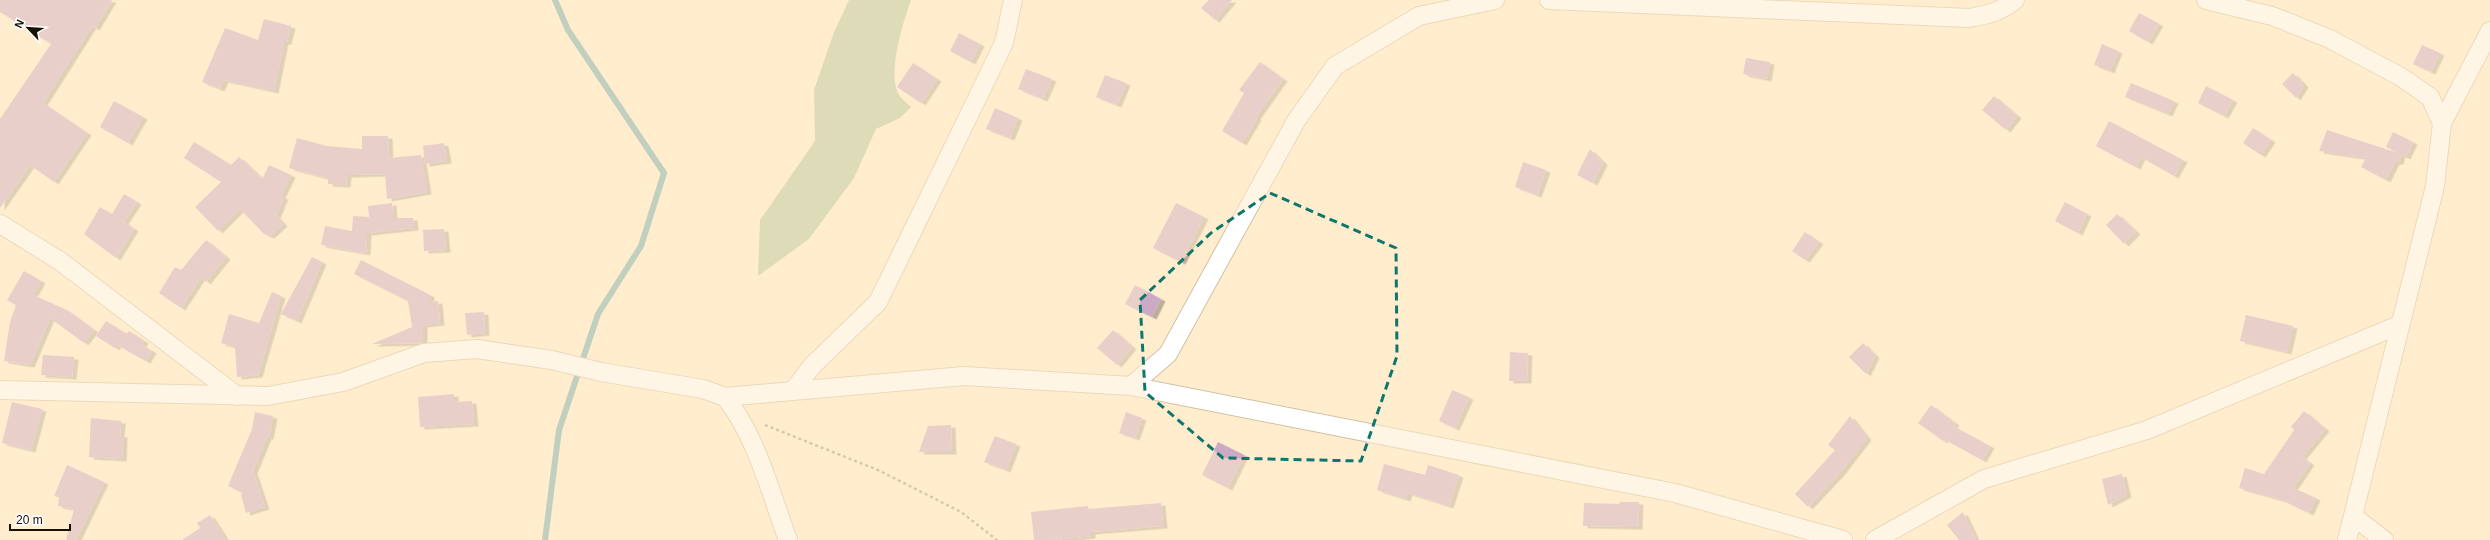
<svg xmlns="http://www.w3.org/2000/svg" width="2490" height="540" font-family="Helvetica,sans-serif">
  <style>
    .forest { fill: #b6c6a1 }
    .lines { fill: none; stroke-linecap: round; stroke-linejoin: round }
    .stream { stroke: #77aaad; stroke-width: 6 }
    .building { fill: #ccaac5; filter: url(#shadow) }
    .street-casing { stroke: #d2c1a3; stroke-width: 20 }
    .path { stroke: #a89b83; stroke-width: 2.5; stroke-dasharray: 3 3; stroke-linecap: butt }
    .street { stroke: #fff; stroke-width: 18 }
    .marked { fill: none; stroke: #0f766e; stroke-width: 3; stroke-dasharray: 8 5; stroke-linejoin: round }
  </style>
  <defs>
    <filter id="shadow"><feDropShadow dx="4.5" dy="2.5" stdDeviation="0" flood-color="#0004"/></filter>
  </defs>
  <rect width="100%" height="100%" fill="#ffedce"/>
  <path class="forest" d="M 849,0 L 911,0 C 903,22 889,68 897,91 C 898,96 907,103 911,107 L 900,118 L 876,129 L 854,178 L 809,239 L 758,276 L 760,220 L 815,141 L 814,90 L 834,32 Z"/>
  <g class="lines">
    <path class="stream" d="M 545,540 L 559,430 L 598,314 L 641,246 L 664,173 L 568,30 L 555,0"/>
  </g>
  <path class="building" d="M 0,0 L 112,0 L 95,28 L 92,26 L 43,103 L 87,133 L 54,182 L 30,165 L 0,208 L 0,119 L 51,44 L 0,12 Z
    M 1209,0 L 1232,0 L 1215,20 L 1201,8 Z
    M 2139,13 L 2159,24 L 2148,42 L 2129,31 Z
    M 264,19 L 291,26 L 287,42 L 284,42 L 274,91 L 224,80 L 220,89 L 202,82 L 225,28 L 258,40 Z
    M 959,33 L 980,44 L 971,62 L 950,51 Z
    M 2102,44 L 2118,51 L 2110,71 L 2094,65 Z
    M 2422,45 L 2440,53 L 2431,72 L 2413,64 Z
    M 1746,58 L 1770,62 L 1767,79 L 1743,74 Z
    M 1260,62 L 1283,79 L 1256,117 L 1257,118 L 1242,143 L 1222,131 L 1244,93 L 1239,90 Z
    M 913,63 L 937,79 L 921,103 L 897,87 Z
    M 1026,69 L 1052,79 L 1043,99 L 1018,89 Z
    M 2293,73 L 2304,85 L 2296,98 L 2282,84 Z
    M 1105,75 L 1126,83 L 1117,105 L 1096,97 Z
    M 2131,83 L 2174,101 L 2168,114 L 2125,97 Z
    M 2206,86 L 2233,100 L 2224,116 L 2198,103 Z
    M 1994,96 L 2017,116 L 2006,130 L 1982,110 Z
    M 114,101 L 143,117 L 128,143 L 100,127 Z
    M 995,108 L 1018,118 L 1010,138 L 986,129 Z
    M 2109,121 L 2183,160 L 2174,176 L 2141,157 L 2136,167 L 2096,146 Z
    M 2253,128 L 2271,140 L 2261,155 L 2243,143 Z
    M 2327,130 L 2401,154 L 2399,162 L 2395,162 L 2386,180 L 2361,167 L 2366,158 L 2319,151 Z
    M 2393,132 L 2413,142 L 2406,157 L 2386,147 Z
    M 362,136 L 388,136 L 389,158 L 421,155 L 427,192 L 387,199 L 385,174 L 347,175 L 346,185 L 328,184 L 328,178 L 289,168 L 297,138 L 327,146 L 362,149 Z
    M 194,142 L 231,165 L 239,157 L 262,179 L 269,165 L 291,175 L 281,196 L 284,197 L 276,216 L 283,224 L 270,236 L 264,234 L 240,209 L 218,231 L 195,207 L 221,182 L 184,158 Z
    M 444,143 L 447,161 L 425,164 L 423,146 Z
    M 1590,149 L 1603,163 L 1593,183 L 1577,175 Z
    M 1523,162 L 1546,170 L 1537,195 L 1515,187 Z
    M 124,194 L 137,202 L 124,222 L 134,229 L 116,258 L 84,234 L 100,207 L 112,214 Z
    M 2065,202 L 2087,214 L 2078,233 L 2055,221 Z
    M 392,203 L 393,218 L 413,218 L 414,228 L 367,233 L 366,253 L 321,245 L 325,226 L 352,231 L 353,216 L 369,217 L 368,206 Z
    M 1176,203 L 1204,217 L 1181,262 L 1153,248 Z
    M 2117,214 L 2136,232 L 2124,244 L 2106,225 Z
    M 444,229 L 446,250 L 424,251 L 423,230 Z
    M 1805,232 L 1819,242 L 1805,260 L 1792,251 Z
    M 206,240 L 226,257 L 206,282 L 201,277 L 181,308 L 159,293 L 175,267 L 181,270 Z
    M 312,257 L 322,262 L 297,321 L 281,314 Z
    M 361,260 L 430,295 L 430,302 L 438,301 L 440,323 L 423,325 L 423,343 L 372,344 L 412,327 L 408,301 L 354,274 Z
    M 24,271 L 41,281 L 33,295 L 67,310 L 94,330 L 84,343 L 50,318 L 30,365 L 4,361 L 10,322 L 16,305 L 7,300 Z
    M 1135,285 L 1161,299 L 1152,317 L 1125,304 Z
    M 272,292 L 281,296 L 258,375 L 237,377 L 235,347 L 221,343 L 229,314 L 259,323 Z
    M 484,312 L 485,333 L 467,335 L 465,313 Z
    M 2246,315 L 2293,326 L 2287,352 L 2240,341 Z
    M 106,321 L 126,334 L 129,331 L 144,341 L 142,345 L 152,351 L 146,361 L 117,345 L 115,348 L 96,336 Z
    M 1113,330 L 1132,347 L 1117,365 L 1097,348 Z
    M 1863,343 L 1875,356 L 1866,374 L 1849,357 Z
    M 1510,352 L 1528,353 L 1527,381 L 1509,381 Z
    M 43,355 L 74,357 L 72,377 L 41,375 Z
    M 1452,390 L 1469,397 L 1455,428 L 1439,421 Z
    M 454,394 L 454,402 L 472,401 L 474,424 L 420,427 L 418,397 Z
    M 12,402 L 42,409 L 31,450 L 2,443 Z
    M 1931,405 L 1955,423 L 1953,426 L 1990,446 L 1982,460 L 1944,439 L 1943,441 L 1918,423 Z
    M 2304,411 L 2325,429 L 2302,457 L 2310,463 L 2293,488 L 2316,498 L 2309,513 L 2282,500 L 2239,488 L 2245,468 L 2264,474 L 2294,430 L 2291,427 Z
    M 255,412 L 273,416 L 269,437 L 267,437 L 253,471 L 265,507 L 246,513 L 241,495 L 243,493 L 228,486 L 252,429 Z
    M 1126,412 L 1142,418 L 1135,438 L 1119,433 Z
    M 1850,416 L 1867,438 L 1840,473 L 1808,507 L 1795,494 L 1835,450 L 1828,445 Z
    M 91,418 L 121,421 L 120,435 L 123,435 L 122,459 L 89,457 Z
    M 951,425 L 952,452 L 919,452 L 928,426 Z
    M 995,436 L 1016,444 L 1006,470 L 984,462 Z
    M 1218,442 L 1244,455 L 1228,488 L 1202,475 Z
    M 1384,464 L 1425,475 L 1428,465 L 1459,475 L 1449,506 L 1408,493 L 1406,499 L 1377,490 Z
    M 67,465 L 104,482 L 76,540 L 66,540 L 74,509 L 58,506 L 59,497 L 54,496 Z
    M 2122,474 L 2127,495 L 2108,505 L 2102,479 Z
    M 1620,502 L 1639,502 L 1638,527 L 1583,526 L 1584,503 L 1619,504 Z
    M 1161,503 L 1163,526 L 1091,532 L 1091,536 L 1054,540 L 1034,540 L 1031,512 L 1088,506 L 1088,509 Z
    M 1963,512 L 1976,540 L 1959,540 L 1947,525 Z
    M 210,515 L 226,540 L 182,540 L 200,528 L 197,523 Z"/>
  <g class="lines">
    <g class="street-casing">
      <path id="street" d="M 1549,0 L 1969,18 C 1986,15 2001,12 2015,0
        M 2206,0 L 2272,16 L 2330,39 L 2401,77 L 2430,97 L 2442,123 L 2435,186 L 2347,540
        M 2442,123 L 2490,31
        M 0,224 L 60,261 L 237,396
        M 1131,386 L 1168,354 L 1296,121 L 1335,66 L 1419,16 L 1495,0
        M 0,390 L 268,396 L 343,382 L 424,353 L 477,349 L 552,360 L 601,372 L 703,389 L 725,397 L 964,376 L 1131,386 L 1675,493 L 1843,540
        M 793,391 L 812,366 L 878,302 L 1004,43 L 1013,0
        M 725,397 C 757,437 770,492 788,540
        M 2353,516 L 2384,540
        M 1875,540 L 1984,479 L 2147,430 L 2399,325"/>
    </g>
    <path class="path" d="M 765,425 L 878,470 L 961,512 L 997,540"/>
    <use href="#street" class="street"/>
  </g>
  <path d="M0 0H2490V540H0ZM 1270,193 L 1396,248 L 1397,356 L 1361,461 L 1223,458 L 1145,392 L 1140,300 L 1211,233 Z" fill="#ffedce" fill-opacity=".55" fill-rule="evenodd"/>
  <path class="marked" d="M 1270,193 L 1396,248 L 1397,356 L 1361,461 L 1223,458 L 1145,392 L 1140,300 L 1211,233 Z"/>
  <g transform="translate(28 28) rotate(295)" stroke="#ffffff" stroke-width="3" paint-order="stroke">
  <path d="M0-3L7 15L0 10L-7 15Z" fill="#171106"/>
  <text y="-6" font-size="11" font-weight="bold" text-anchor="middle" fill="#171106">N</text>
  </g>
  <path d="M10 524v6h60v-6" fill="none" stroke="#171106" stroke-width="2"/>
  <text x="16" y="524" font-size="12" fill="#171106" stroke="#ffffff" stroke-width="3" paint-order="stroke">20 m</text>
</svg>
